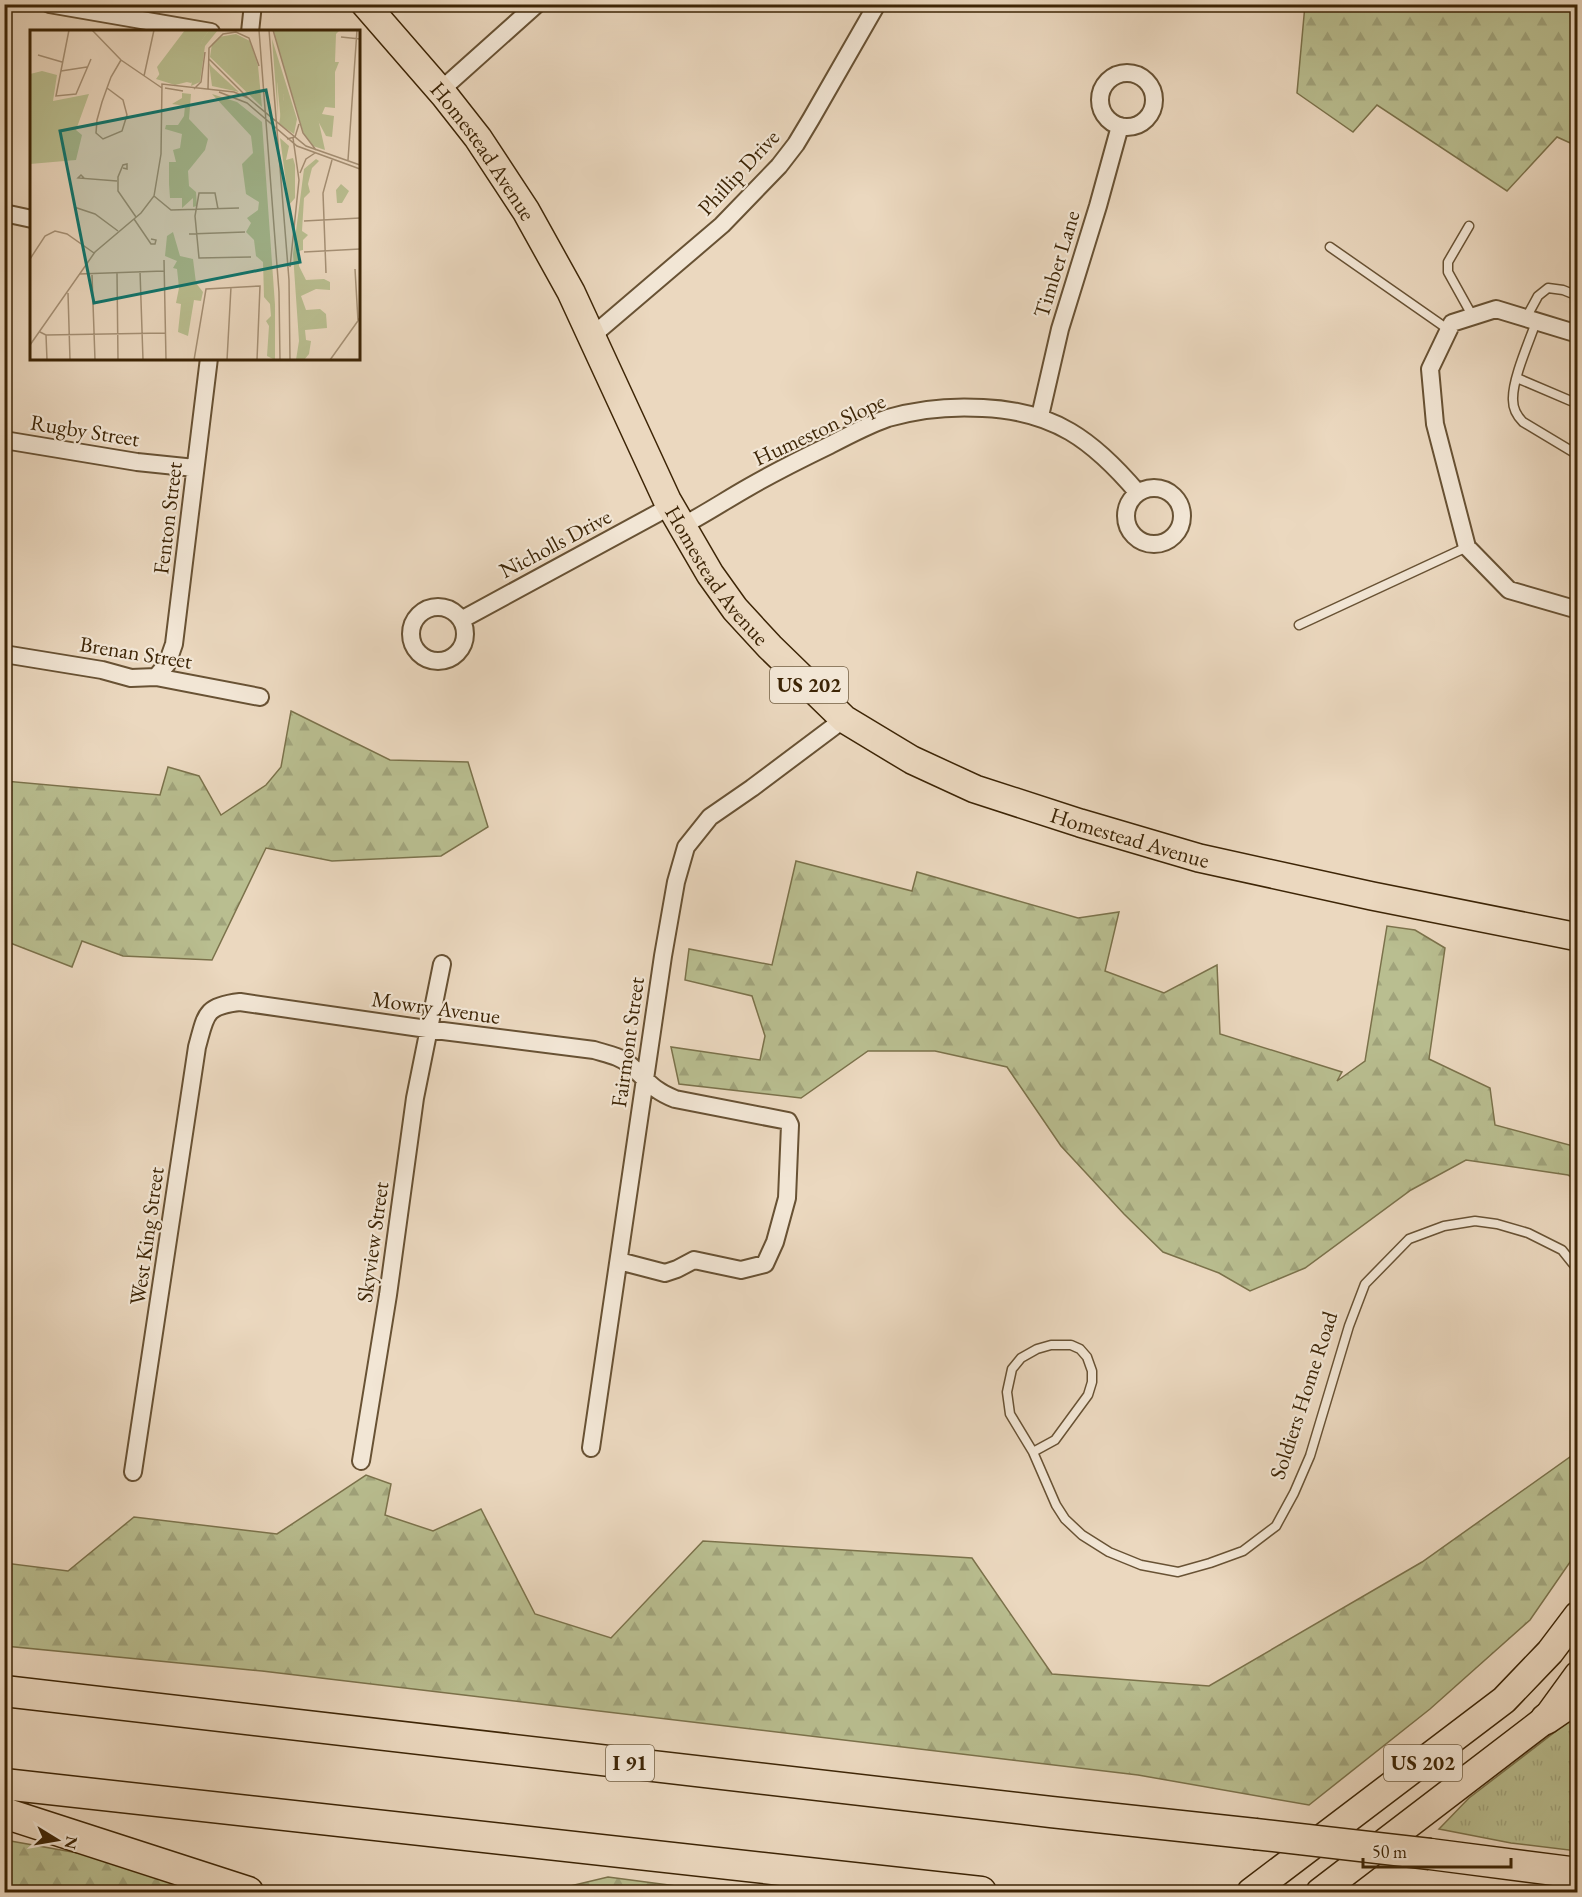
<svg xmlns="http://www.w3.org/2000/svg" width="1582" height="1897" font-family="'EB Garamond',serif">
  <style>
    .grass { fill: url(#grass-tufts); stroke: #7b724b; stroke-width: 1.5 }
    .forest { fill: url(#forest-firs); stroke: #7b724b; stroke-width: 1.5 }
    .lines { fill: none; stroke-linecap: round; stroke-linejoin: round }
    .lane-casing { stroke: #685234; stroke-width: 11 }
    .street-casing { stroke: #685234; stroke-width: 20 }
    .primary-casing { stroke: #3d2506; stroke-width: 30 }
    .highway-casing { stroke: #3d2506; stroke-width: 33 }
    .lane { stroke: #f2e6d5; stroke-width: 8 }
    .street { stroke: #f2e6d5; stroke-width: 16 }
    .primary { stroke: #ebd8bf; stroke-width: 27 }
    .highway { stroke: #ebd8bf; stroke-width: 30 }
    .highway-bridge-casing { stroke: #3d2506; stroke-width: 33; stroke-linecap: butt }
    .highway-bridge { stroke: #ebd8bf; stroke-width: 30 }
    .labels { text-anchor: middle; stroke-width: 4.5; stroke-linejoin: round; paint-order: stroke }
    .shield { fill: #f2e6d5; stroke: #735f44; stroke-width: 1.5 }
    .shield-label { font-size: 21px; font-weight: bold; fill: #3d2506 }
    .street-label { font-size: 22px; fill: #3d2506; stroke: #f2e6d5 }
    .inset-road { fill: none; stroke: #a59075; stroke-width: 1.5 }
    .view { fill: #0f766e; fill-opacity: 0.15; stroke: #0f766e; stroke-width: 3 }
    .inset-edge { fill: none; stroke: #3d2506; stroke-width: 3 }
  </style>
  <defs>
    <pattern id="grass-tufts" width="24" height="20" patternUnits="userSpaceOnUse" patternTransform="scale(1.5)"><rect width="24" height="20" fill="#b9be90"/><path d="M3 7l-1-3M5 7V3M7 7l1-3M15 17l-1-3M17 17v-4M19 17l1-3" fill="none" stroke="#a0a37b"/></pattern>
    <pattern id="forest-firs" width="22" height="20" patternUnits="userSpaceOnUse" patternTransform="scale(1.5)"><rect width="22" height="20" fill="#b9be90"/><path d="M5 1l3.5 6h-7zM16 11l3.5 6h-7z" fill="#a0a37b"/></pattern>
  </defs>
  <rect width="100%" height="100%" fill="#ebd8bf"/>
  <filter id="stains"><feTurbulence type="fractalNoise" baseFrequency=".00333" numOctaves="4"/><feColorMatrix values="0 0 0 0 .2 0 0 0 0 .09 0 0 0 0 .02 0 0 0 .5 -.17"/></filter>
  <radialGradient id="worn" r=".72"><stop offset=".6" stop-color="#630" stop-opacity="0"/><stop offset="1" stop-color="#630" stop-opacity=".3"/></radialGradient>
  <path class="grass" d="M 1577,1715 L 1577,1851 L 1511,1843 L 1439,1829 L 1469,1798 Z"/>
  <path class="forest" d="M 1305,5 L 1577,5 L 1577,146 L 1557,137 L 1507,191 L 1377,105 L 1353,132 L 1297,93 Z
    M 291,711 L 390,760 L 468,762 L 488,827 L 441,856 L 332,861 L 266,848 L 212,960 L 123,956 L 82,941 L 72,967 L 5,941 L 5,781 L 160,795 L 168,767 L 199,776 L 221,815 L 266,785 L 281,767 Z
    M 796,861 L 912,891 L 917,872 L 1078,918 L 1119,912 L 1105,971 L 1164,993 L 1217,965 L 1220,1034 L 1342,1072 L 1337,1081 L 1365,1061 L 1387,926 L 1415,930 L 1445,948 L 1429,1059 L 1490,1088 L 1495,1125 L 1577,1147 L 1577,1180 L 1568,1175 L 1466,1160 L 1411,1190 L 1305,1268 L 1250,1291 L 1219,1273 L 1163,1252 L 1124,1214 L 1061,1146 L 1007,1067 L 935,1051 L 868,1051 L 801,1098 L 679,1084 L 671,1047 L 760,1060 L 765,1036 L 752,996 L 685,980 L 689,949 L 772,965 Z
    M 1577,1452 L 1577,1552 L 1530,1620 L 1430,1709 L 1309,1805 L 1138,1775 L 262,1671 L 5,1646 L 5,1563 L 68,1571 L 134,1517 L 277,1534 L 366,1475 L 391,1484 L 385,1515 L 433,1531 L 481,1509 L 535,1614 L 611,1638 L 703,1541 L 972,1558 L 1052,1674 L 1209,1686 L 1422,1562 Z
    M 5,1840 L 89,1855 L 208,1892 L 5,1892 Z
    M 608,1877 L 722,1892 L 545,1892 Z"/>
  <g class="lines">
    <g class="lane-casing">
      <path id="lane" d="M 1469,226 L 1448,262 L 1448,272 L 1473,317
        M 1330,247 L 1449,330
        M 1526,318 L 1538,296 L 1548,288 L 1563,290 L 1578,296
        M 1536,322 C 1529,342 1512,380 1513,400 C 1513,409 1517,416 1523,422 L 1578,455
        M 1517,378 L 1578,404
        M 1299,625 L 1467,547
        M 1033,1452 L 1055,1440 L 1088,1395 L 1092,1382 L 1092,1371 L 1087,1357 L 1080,1349 L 1071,1345 L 1051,1345 L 1037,1349 L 1021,1358 L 1012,1369 L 1007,1392 L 1010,1414 L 1033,1452 L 1056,1505 L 1065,1519 L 1082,1535 L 1109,1552 L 1141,1565 L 1178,1572 L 1210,1563 L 1243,1551 L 1276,1526 L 1294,1493 L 1310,1456 L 1349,1326 L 1365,1284 L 1409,1239 L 1444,1226 L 1475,1221 L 1497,1224 L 1528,1233 L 1562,1250 L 1578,1270"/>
    </g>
    <g class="street-casing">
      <path id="street" d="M 49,4 L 211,32
        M 250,32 L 253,4
        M1100 100a27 27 0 1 1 54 0a27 27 0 1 1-54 0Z
        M 441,90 L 537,4
        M 4,213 L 32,219
        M 1578,334 L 1496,309 L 1452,323 L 1430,369 L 1435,424 L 1467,547 L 1509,590 L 1578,610
        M 592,336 L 722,225 L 779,166 L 796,144 L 811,119 L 877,4
        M 1040,416 L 1060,329 L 1098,206 L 1120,126
        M 4,440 L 137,462 L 195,468
        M1126 516a28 28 0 1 1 56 0a28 28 0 1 1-56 0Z
        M 682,526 C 705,514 726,500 749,487 C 775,472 803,458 830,445 C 849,435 868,425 888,418 C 919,409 951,406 983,408 C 1054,411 1093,440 1138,493
        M411 634a27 27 0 1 1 54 0a27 27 0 1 1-54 0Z
        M 461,620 L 671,506
        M 4,654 L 102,670 L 131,678 L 156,677 L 260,697
        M 156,677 L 167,664 L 174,644 L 209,358
        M 591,1448 L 663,956 L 676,882 L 686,847 L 710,817 L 752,788 L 844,719
        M 361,1461 L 388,1295 L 415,1098 L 442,964
        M 133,1472 L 197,1047 C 206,1015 204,1006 240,1002 L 427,1029 L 594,1050 C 607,1054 620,1056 630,1065 C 647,1080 652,1090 675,1099 L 788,1121 L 790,1125 L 787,1198 L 775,1242 L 765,1264 L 741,1270 L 694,1260 L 677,1269 L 665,1273 L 619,1261"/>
    </g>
    <g class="primary-casing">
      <g id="primary">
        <path id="s1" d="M 365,4 L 445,96 L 478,138 L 526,211 L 571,292 L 667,500 L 710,574 L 735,609 L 770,647 L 844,719 L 912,760 L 975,789 L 1080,823 L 1199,858 L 1372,896 L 1578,937"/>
        <path d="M 1251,1892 L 1504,1700 L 1550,1652 L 1578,1615"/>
        <path d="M 1320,1892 L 1546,1719 L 1578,1675"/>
      </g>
    </g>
    <g class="highway-casing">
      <path id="highway" d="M 4,1691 L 1051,1812 L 1255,1834
        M 1546,1719 L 1578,1697
        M 4,1784 L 981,1892
        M 4,1813 L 248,1892
        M 1430,1854 L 1578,1873"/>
    </g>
    <use href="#lane" class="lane"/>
    <use href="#street" class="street"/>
    <use href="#primary" class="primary"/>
    <use href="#highway" class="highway"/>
    <g class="highway-bridge-casing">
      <path id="highway-bridge" d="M 1255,1834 L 1430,1854"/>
    </g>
    <use href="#highway-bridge" class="highway-bridge"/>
  </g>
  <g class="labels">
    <g class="shield">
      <rect x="770" y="667" width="78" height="36" rx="4.5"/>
      <rect x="606" y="1745" width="48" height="36" rx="4.5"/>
      <rect x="1384" y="1745" width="78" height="36" rx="4.5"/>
    </g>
    <g class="shield-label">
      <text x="809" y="692">US 202</text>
      <text x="630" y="1770">I 91</text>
      <text x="1423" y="1770">US 202</text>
    </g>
    <g class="street-label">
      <text dy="8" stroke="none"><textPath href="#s1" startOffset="189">Homestead Avenue</textPath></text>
      <text transform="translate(738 172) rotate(-47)" y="8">Phillip Drive</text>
      <text transform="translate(1056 264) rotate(-73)" y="8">Timber Lane</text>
      <text transform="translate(819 429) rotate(-25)" y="8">Humeston Slope</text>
      <text transform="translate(85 430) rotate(9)" y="8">Rugby Street</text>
      <text transform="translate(167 518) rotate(-83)" y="8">Fenton Street</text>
      <text transform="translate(555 543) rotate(-28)" y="8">Nicholls Drive</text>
      <text dy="8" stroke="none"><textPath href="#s1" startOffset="675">Homestead Avenue</textPath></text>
      <text transform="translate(136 652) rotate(9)" y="8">Brenan Street</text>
      <text dy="8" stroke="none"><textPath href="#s1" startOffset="1179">Homestead Avenue</textPath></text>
      <text transform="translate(436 1007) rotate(8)" y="8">Mowry Avenue</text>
      <text transform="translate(627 1042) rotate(-82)" y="8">Fairmont Street</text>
      <text transform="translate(146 1236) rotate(-82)" y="8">West King Street</text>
      <text transform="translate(372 1242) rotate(-82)" y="8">Skyview Street</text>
      <text transform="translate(1303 1395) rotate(-72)" y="8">Soldiers Home Road</text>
    </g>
  </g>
  <g transform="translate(30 30)">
    <rect width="330" height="330" fill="#ebd8bf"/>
    <path d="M 179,0 L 188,0 L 175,16 L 170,52 L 161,56 L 172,10 ZM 206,4 L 220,11 L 228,36 L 232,77 L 180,27 L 182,14 L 189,7 ZM 242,9 L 267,89 L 264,104 L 249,94 L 254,66 L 247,51 L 248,87 ZM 179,33 L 182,37 L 209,62 L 182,56 Z" fill="#b9be90"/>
    <path d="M 155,0 L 179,0 L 172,10 L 165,50 L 161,53 L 130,46 L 127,37 ZM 285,0 L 310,0 L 306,4 L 305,32 L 309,32 L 305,42 L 305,78 L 295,77 L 292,84 L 304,86 L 302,107 L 296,106 L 279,74 ZM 12,41 L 27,45 L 23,71 L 59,64 L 46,100 L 52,105 L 46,130 L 0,134 L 0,44 ZM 250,50 L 254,66 L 251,92 L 247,51 ZM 152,63 L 161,64 L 159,89 L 178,109 L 175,120 L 158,141 L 159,156 L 166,162 L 167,176 L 163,177 L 163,168 L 152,178 L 152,168 L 140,168 L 139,154 L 139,132 L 146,132 L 143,120 L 150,118 L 152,104 L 135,99 L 136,95 L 148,95 L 154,86 L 155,76 L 142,74 L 152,68 ZM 182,64 L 207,72 L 232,92 L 245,275 L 245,330 L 237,326 L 239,296 L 236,291 L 241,286 L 240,274 L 234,267 L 233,232 L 226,226 L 224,210 L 216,202 L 221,193 L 217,188 L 228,180 L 229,172 L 216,164 L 212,134 L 223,123 L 221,106 ZM 250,108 L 259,116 L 256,130 L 263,128 L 265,135 L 265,168 L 259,175 ZM 286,129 L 289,131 L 282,138 L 278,154 L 280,162 L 274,168 L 272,201 L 278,205 L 273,210 L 273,220 L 269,221 L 269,236 L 276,250 L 294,249 L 300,252 L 300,260 L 286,259 L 271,266 L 276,280 L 290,279 L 296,284 L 297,298 L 275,300 L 276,310 L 281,311 L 279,324 L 274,330 L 266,330 L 269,311 L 263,224 L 274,139 ZM 311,154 L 319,161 L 312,173 L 307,173 L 306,160 ZM 143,202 L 150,226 L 163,229 L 166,253 L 173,262 L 171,271 L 164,270 L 158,306 L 148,302 L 151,274 L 146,273 L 149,258 L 147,239 L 143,238 L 147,231 L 135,226 L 137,206 Z" fill="#b9be90"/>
    <path d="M 161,0 L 179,0 L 172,10 L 165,50 L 145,55 L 126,49 ZM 243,0 L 290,0 L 284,70 L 295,120 L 283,116 L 274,105 Z" fill="#b9be90"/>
    <path class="inset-road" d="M 39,0 L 26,66 L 46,64 L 61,29M 62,0 L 91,30 L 132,58M 229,0 L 249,262 L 250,330M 239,0 L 259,250 L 260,330M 243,0 L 273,103 L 286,120M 311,7 L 330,9M 8,25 L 32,32M 179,29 L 218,68M 31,41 L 57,37M 114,46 L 124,0M 77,58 L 93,70 L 97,85 L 92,101 L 73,109 L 66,103 L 67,90 L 72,72 L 77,58 L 81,47 L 91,30M 135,58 L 153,61M 164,59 L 171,52 L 175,22M 178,59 L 179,18 L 193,4 L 206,2 L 219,8 L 229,36M 189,62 L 217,73 L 267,116 L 330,139M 257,109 L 265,107 L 269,94M 318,130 L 327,0M 93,138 L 97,139 L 97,134 L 93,135 L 88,147 L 88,161 L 106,187M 270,143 L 276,129 L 285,123M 54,148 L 51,145 L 48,148 L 87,151M 124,166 L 141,180 L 209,178M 44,177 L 65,184 L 88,201M 188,179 L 185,163 L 169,163 L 165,186 L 169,228 L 221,227M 104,189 L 121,214 L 125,214 L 126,210 L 121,209M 274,191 L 330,188M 159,204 L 215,202M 274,222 L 330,219M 0,229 L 15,206 L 25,201 L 37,204 L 64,223M 134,230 L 136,330M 260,237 L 269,150 L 263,108M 325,239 L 328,291M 110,241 L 113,330M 87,243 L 88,330M 296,243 L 293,163 L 302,130M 49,244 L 134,241M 62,245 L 65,330M 38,263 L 40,330M 10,302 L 16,305 L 17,330M 16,305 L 135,303M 0,315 L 65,222 L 111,183 L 124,166 L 131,124 L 132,54 L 204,62 L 218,68 L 276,116 L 330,135M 164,330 L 176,259 L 230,256 L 227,330M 197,330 L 201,257M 300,330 L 330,288"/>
    <path class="view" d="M 236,60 L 270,232 L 64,273 L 30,101 Z"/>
    <rect width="330" height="330" class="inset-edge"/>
  </g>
  <rect width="1582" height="1897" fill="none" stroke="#ebd8bf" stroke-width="24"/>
  <rect x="6" y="6" width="1570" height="1885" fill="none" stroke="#3d2506" stroke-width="3"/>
  <rect x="12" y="12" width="1558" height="1873" fill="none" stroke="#3d2506" stroke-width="1.5"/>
  <g transform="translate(57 1840) rotate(101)" stroke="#f2e6d5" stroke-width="4.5" paint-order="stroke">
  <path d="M0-4.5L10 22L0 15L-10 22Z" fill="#3d2506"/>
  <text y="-9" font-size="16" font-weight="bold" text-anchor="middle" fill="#3d2506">N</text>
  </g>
  <path d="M1363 1858v9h148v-9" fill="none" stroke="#3d2506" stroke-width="3"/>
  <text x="1372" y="1858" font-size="18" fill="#3d2506" stroke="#f2e6d5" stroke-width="4.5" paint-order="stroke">50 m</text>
  <rect width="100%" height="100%" filter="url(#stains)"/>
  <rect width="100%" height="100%" fill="url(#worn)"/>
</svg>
